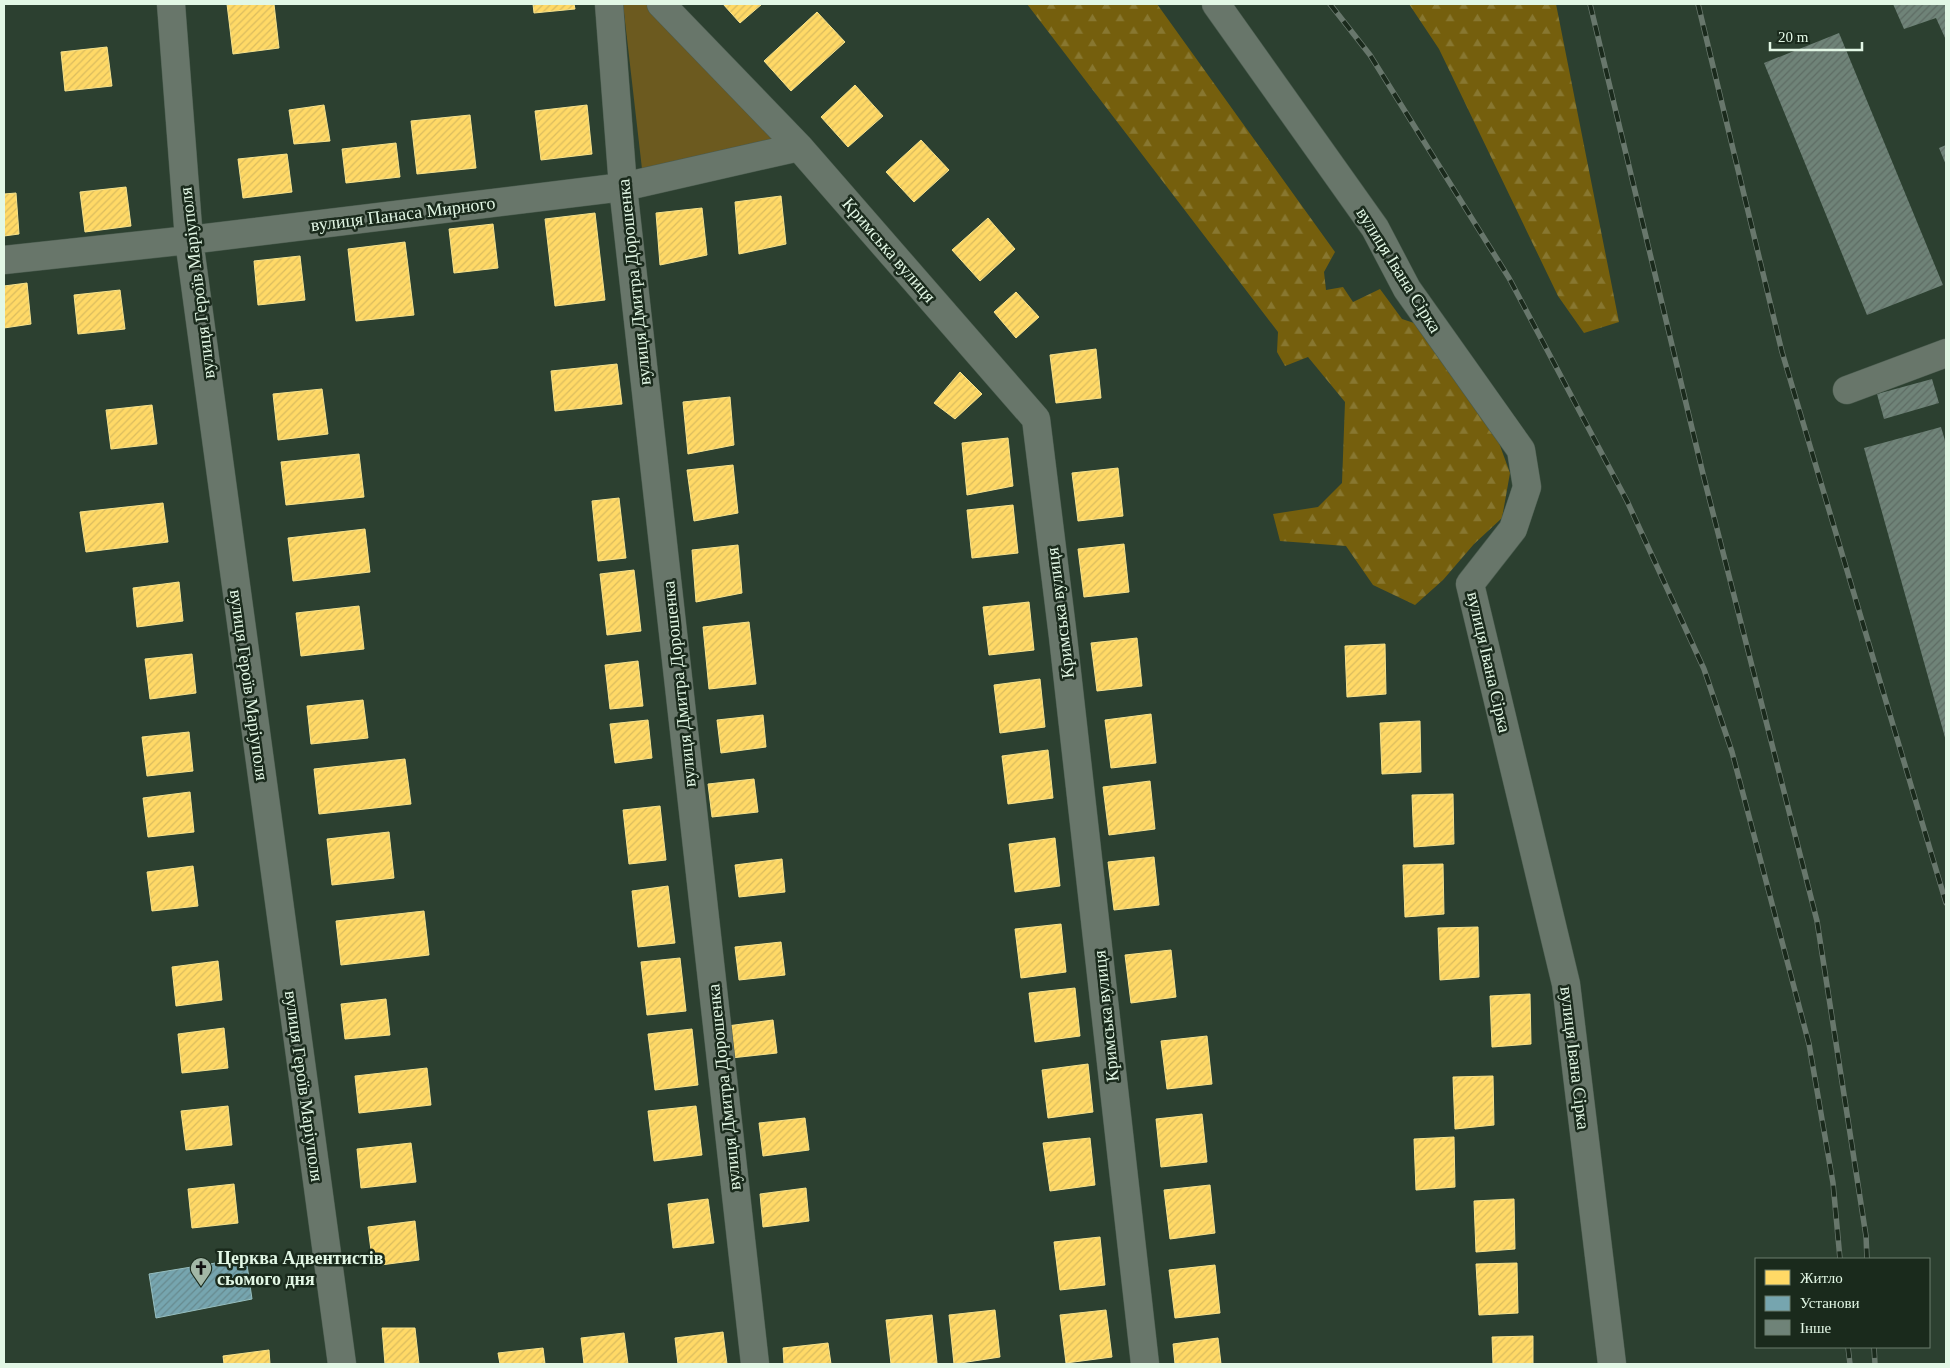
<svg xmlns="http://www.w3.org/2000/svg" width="1950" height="1368" font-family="Georgia,serif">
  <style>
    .forest { fill: url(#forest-firs) }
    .green { fill: #6c5a1f }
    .homes { fill: url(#homes-hatch); stroke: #f6e28c }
    .public { fill: url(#public-hatch); stroke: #96bebf }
    .building { fill: url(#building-hatch) }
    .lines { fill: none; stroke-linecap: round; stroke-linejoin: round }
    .street-casing { stroke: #4a5b4e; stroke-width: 29 }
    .street { stroke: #68766a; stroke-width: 28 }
    .rail-casing { stroke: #68776c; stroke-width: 5.5 }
    .rail { stroke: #1a2a1c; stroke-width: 4; stroke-dasharray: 11; stroke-linecap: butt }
    .labels { text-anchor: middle; stroke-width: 5; stroke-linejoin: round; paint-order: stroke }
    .street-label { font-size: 18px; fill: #e2f7e5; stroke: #1a2a1c }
    .poi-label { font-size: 18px; font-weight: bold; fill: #e2f7e5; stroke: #1a2a1c; text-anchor: start }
  </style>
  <defs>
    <pattern id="forest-firs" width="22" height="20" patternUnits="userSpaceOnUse" patternTransform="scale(1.25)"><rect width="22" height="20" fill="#755f0d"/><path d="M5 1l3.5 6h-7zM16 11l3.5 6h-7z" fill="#887730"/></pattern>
    <pattern id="homes-hatch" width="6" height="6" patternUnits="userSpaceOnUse" patternTransform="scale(1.25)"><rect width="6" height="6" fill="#ffd966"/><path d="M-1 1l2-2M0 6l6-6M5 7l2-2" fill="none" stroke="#dabc5f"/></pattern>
    <pattern id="public-hatch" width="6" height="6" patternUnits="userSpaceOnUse" patternTransform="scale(1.25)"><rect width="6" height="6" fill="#76a5af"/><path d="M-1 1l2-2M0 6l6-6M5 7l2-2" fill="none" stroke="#678a8f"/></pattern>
    <pattern id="building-hatch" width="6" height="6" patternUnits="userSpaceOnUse" patternTransform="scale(1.25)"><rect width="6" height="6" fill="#6f8378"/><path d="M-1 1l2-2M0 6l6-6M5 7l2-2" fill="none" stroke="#5e6c64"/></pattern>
  </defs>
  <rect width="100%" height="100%" fill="#2c4030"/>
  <path class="forest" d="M 1027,4 L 1157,4 L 1335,252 L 1324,272 L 1326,290 L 1343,287 L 1353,302 L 1380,289 L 1402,319 L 1426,327 L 1495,432 L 1510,473 L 1502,518 L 1474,544 L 1443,580 L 1415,605 L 1373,585 L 1346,546 L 1280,541 L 1273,514 L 1318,507 L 1342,483 L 1345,402 L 1308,357 L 1285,366 L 1277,352 L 1278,332 Z
    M 1409,4 L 1556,4 L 1619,322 L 1584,333 L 1558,296 L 1439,49 Z"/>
  <path class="green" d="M 623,4 L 651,4 L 775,138 L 715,157 L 645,195 Z"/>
  <path class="homes" d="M 227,4 L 274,4 L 279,48 L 233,54 Z
    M 533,4 L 574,4 L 575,9 L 534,13 Z
    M 723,4 L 762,4 L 740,23 Z
    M 817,12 L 845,42 L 791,91 L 764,61 Z
    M 107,47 L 112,86 L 65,91 L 61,52 Z
    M 855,85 L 883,116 L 848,147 L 821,117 Z
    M 324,105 L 330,141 L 294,144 L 289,110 Z
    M 587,105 L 592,154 L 541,160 L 535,111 Z
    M 470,115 L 476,168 L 417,174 L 411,121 Z
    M 921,140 L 949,170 L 914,202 L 886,172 Z
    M 396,143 L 400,177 L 346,183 L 342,149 Z
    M 287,154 L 292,192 L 243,198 L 238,159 Z
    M 126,187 L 131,226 L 85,232 L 80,192 Z
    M 16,193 L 19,234 L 4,236 L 4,194 Z
    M 781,196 L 786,244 L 739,254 L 735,202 Z
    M 702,208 L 707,255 L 660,265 L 656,213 Z
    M 595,213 L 605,300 L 555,306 L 545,219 Z
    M 988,218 L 1015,249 L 980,281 L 952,250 Z
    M 493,224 L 498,268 L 454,273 L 449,229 Z
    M 405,242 L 414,315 L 356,321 L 348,249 Z
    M 300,256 L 305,300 L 258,305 L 254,261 Z
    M 27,283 L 31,324 L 4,328 L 4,286 Z
    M 120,290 L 125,329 L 78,334 L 74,295 Z
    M 1016,292 L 1039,317 L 1016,338 L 994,312 Z
    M 1096,349 L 1101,398 L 1056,403 L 1050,355 Z
    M 617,364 L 622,404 L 555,411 L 551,371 Z
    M 960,372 L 982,394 L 955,419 L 934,403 Z
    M 322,389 L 328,434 L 278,440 L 273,394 Z
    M 730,397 L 734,445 L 688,454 L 683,402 Z
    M 152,405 L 157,444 L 111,449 L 106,410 Z
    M 1008,438 L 1013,486 L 967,495 L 962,443 Z
    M 359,454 L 364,497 L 286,505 L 281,462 Z
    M 733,465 L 738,513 L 694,521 L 687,470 Z
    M 1118,468 L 1123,516 L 1078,521 L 1072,473 Z
    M 619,498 L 626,558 L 598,561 L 592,501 Z
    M 163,503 L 168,542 L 86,552 L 80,512 Z
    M 1013,505 L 1018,553 L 972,558 L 967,510 Z
    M 365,529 L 370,572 L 293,581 L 288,538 Z
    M 1124,544 L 1129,592 L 1084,597 L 1078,549 Z
    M 738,545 L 742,593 L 696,602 L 692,550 Z
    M 634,570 L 641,631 L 607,635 L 600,574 Z
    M 179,582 L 183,621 L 137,627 L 133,588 Z
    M 1029,602 L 1034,650 L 989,655 L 983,607 Z
    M 359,606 L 364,649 L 301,656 L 296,613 Z
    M 749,622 L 756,684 L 709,689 L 703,627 Z
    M 1137,638 L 1142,686 L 1097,691 L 1091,643 Z
    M 1385,644 L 1386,694 L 1347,697 L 1345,646 Z
    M 192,654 L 196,693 L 150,699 L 145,659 Z
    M 638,661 L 643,706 L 610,709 L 605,665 Z
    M 1040,679 L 1045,727 L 1000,733 L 994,685 Z
    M 363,700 L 368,738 L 311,744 L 307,706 Z
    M 1151,714 L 1156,763 L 1111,768 L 1105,720 Z
    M 763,715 L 766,747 L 721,753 L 717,720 Z
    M 648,720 L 652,758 L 615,763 L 610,724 Z
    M 1420,721 L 1421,772 L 1382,774 L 1380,723 Z
    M 189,732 L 193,771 L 147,776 L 142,737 Z
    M 1048,750 L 1053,798 L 1008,804 L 1002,756 Z
    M 405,759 L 411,804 L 319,814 L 314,769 Z
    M 754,779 L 758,812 L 712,817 L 708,784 Z
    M 1150,781 L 1155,829 L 1109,835 L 1103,787 Z
    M 190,792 L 194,832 L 148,837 L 143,798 Z
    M 1453,794 L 1454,844 L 1414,847 L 1412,795 Z
    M 660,806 L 666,860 L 629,864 L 623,810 Z
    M 389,832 L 394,878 L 332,885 L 327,839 Z
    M 1055,838 L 1060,886 L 1015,892 L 1009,844 Z
    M 1154,857 L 1159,905 L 1114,910 L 1108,862 Z
    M 782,859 L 785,892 L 739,897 L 735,865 Z
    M 1443,864 L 1444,914 L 1405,917 L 1403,865 Z
    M 193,866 L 198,906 L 152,911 L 147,872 Z
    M 668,886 L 675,943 L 638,947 L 632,891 Z
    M 424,911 L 429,955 L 341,965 L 336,921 Z
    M 1061,924 L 1066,972 L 1021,978 L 1015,929 Z
    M 1478,927 L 1479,977 L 1440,980 L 1438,928 Z
    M 781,942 L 785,975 L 739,980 L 735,947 Z
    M 1171,950 L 1176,997 L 1131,1003 L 1125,955 Z
    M 680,958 L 686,1011 L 647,1015 L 641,962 Z
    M 218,961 L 222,1000 L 176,1006 L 172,967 Z
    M 1075,988 L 1080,1036 L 1035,1042 L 1029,993 Z
    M 1530,994 L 1531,1044 L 1492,1047 L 1490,996 Z
    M 386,999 L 390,1035 L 345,1039 L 341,1004 Z
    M 773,1020 L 777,1053 L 731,1058 L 727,1026 Z
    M 224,1028 L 228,1068 L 182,1073 L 178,1034 Z
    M 692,1029 L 698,1085 L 655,1090 L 648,1034 Z
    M 1207,1036 L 1212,1084 L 1167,1089 L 1161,1041 Z
    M 1088,1064 L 1093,1112 L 1048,1118 L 1042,1070 Z
    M 427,1068 L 431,1105 L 359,1113 L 355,1076 Z
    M 1493,1076 L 1494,1125 L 1455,1129 L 1453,1077 Z
    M 228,1106 L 232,1145 L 186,1150 L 181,1111 Z
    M 696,1106 L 702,1155 L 654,1161 L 648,1111 Z
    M 1202,1114 L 1207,1162 L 1161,1167 L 1156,1119 Z
    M 805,1118 L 809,1150 L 763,1156 L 759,1123 Z
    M 1454,1137 L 1455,1187 L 1416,1190 L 1414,1139 Z
    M 1090,1138 L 1095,1185 L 1050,1191 L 1043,1143 Z
    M 411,1143 L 416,1182 L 361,1188 L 357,1149 Z
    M 234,1184 L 238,1223 L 192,1228 L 188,1189 Z
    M 1210,1185 L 1215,1233 L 1170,1239 L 1164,1190 Z
    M 806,1188 L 809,1221 L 763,1227 L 760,1194 Z
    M 708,1199 L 714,1243 L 673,1248 L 668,1204 Z
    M 1514,1199 L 1515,1249 L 1476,1252 L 1474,1201 Z
    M 415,1221 L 419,1260 L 373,1266 L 368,1227 Z
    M 1100,1237 L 1105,1285 L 1060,1290 L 1054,1242 Z
    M 1517,1263 L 1518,1313 L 1479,1315 L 1476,1264 Z
    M 1215,1265 L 1220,1313 L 1175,1318 L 1169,1270 Z
    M 995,1310 L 1000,1357 L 954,1364 L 949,1315 Z
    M 1106,1310 L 1112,1357 L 1066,1363 L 1060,1315 Z
    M 932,1315 L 937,1363 L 891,1364 L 886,1320 Z
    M 382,1328 L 415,1328 L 419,1364 L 385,1364 Z
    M 723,1332 L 727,1364 L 678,1364 L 675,1338 Z
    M 624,1333 L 628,1364 L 584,1364 L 581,1338 Z
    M 1533,1336 L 1533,1364 L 1493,1364 L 1492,1337 Z
    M 1218,1338 L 1221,1364 L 1175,1364 L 1173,1344 Z
    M 828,1343 L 831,1364 L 784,1364 L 783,1348 Z
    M 543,1348 L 545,1364 L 500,1364 L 498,1353 Z
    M 269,1350 L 270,1364 L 224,1364 L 223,1356 Z"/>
  <path class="public" d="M 246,1258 L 252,1299 L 156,1318 L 149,1274 Z"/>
  <path class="building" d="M 1893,4 L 1946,4 L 1946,40 L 1936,18 L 1904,29 Z
    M 1839,33 L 1943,285 L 1867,315 L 1764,63 Z
    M 1946,145 L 1946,165 L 1939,148 Z
    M 1932,379 L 1939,403 L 1884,419 L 1877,394 Z
    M 1941,427 L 1946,444 L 1946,741 L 1864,448 Z"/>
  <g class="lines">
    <g class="street-casing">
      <path id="street" d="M 171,4 L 189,240 L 342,1364
        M 609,4 L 623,187 L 755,1364
        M 661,4 L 799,147 L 1036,419 L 1063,637 L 1145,1364
        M 1216,4 L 1375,228 L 1407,289 L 1521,450 L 1527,487 L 1513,529 L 1470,584 L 1566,984 L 1612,1364
        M 4,260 L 189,240 L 623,187 L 799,147
        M 1847,390 L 1946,353"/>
    </g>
    <use href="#street" class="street"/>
    <g class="rail-casing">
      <path id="rail" d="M 1330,4 L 1370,55 L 1509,278 L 1627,501 L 1704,669 L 1732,752 L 1809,1044 L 1833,1183 L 1840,1259
        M 1590,4 L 1703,474 L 1817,921 L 1866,1236 L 1867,1259
        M 1698,4 L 1782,352 L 1946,903
        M 1848,1347 L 1850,1364
        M 1874,1347 L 1875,1364"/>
    </g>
    <use href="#rail" class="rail"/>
  </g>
  <defs>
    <g id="church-pin" transform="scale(1.125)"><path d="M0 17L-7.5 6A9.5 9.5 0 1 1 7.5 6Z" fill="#a2b7a6" stroke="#1a2a1c"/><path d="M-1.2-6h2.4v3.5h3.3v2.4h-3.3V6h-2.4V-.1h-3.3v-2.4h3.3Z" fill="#111"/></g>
  </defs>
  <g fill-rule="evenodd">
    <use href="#church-pin" x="201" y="1268"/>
  </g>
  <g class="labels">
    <g class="street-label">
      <text transform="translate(403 214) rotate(-7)" y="6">вулиця Панаса Мирного</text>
      <text transform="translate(889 250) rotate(49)" y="6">Кримська вулиця</text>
      <text transform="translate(1399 270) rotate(58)" y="6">вулиця Івана Сірка</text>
      <text transform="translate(634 282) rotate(-96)" y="6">вулиця Дмитра Дорошенка</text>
      <text transform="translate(197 283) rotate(-97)" y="6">вулиця Героїв Маріуполя</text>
      <text transform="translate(1060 613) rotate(-97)" y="6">Кримська вулиця</text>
      <text transform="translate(1489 662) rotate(77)" y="6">вулиця Івана Сірка</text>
      <text transform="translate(679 684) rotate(-96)" y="6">вулиця Дмитра Дорошенка</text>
      <text transform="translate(249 685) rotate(82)" y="6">вулиця Героїв Маріуполя</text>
      <text transform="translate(1106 1016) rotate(-96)" y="6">Кримська вулиця</text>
      <text transform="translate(1575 1058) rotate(83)" y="6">вулиця Івана Сірка</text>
      <text transform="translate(304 1086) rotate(82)" y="6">вулиця Героїв Маріуполя</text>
      <text transform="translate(724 1087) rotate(-96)" y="6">вулиця Дмитра Дорошенка</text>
    </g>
    <g class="poi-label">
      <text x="217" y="1264">Церква Адвентистів<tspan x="217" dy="21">сьомого дня</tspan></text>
    </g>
  </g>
  <rect width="1950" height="1368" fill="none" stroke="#e2f7e5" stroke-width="10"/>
  <rect x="1755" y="1258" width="175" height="90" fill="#1a2a1c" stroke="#6a7c6c"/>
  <rect x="1765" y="1270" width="25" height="15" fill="#ffd966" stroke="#6a7c6c"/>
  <text x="1800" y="1283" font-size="15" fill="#e2f7e5">Житло</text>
  <rect x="1765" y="1296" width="25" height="15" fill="#76a5af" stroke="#6a7c6c"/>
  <text x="1800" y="1308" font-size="15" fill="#e2f7e5">Установи</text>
  <rect x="1765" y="1320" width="25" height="15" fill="#6f8378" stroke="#6a7c6c"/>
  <text x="1800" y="1333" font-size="15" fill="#e2f7e5">Інше</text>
  <path d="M1770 42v8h92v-8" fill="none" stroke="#e2f7e5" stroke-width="2.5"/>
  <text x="1778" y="42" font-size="15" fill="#e2f7e5" stroke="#1a2a1c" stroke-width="4" paint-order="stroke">20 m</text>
</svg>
